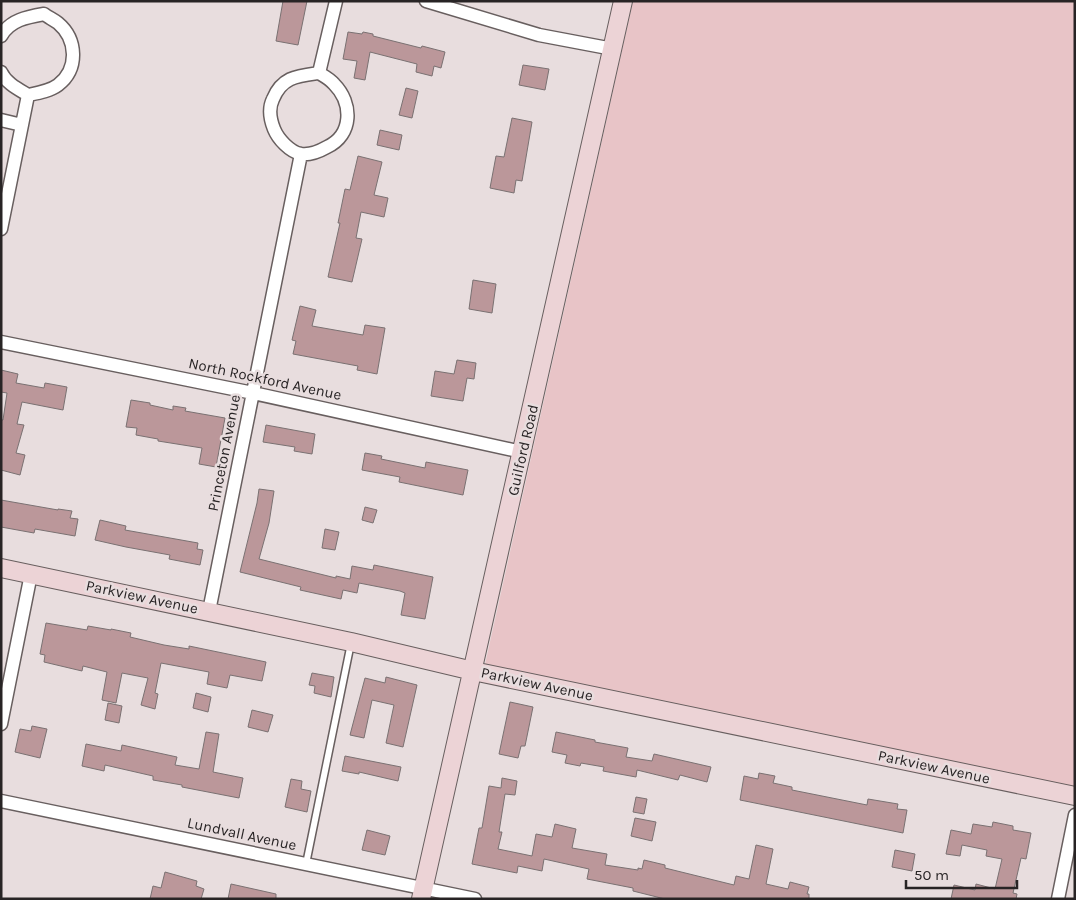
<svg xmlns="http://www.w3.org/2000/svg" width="1076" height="900" font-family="Karla,sans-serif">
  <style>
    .green { fill: #e8c4c7 }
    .building { fill: #bb979a; stroke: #7a7172 }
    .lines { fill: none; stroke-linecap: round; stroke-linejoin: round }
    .lane-casing { stroke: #685f5f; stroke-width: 9 }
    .street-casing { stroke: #685f5f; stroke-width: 15 }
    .secondary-casing { stroke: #685f5f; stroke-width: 20 }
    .lane { stroke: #fff; stroke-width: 6 }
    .street { stroke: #fff; stroke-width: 12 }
    .secondary { stroke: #ecd3d6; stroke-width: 18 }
    .labels { text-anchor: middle; stroke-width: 5; stroke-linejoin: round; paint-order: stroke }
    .street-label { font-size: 15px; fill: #282425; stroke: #e8ddde }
  </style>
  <rect width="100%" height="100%" fill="#e8ddde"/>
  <path class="green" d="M 633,1 L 1075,1 L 1075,787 L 493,675 L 484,669 Z"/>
  <path class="building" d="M 283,1 L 307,1 L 298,45 L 276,41 Z
    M 348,32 L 362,34 L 363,32 L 373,34 L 373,36 L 421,48 L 422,46 L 445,52 L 441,68 L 434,66 L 432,76 L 416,72 L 417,64 L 370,52 L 365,80 L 354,78 L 357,61 L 343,59 Z
    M 523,65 L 549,69 L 545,90 L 519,85 Z
    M 406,88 L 418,91 L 412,118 L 399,115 Z
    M 512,118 L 532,122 L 522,181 L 516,180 L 514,193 L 490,188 L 496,156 L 504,157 Z
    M 380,130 L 402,135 L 399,150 L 377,145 Z
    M 358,156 L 382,162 L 374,195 L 388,198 L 384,217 L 361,212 L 356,238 L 362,239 L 352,282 L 328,277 L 340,223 L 338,223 L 345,189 L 350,190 Z
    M 473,280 L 496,284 L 492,313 L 469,309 Z
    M 300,306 L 316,310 L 312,326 L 363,335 L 365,325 L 385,328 L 377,374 L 357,370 L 358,366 L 293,354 L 296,341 L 292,340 Z
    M 457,360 L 476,363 L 474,379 L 467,378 L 463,401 L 431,396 L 435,371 L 454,374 Z
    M 1,370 L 18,374 L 16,383 L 44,388 L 45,383 L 67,387 L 63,410 L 22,402 L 17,424 L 24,425 L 16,453 L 25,455 L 20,475 L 1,470 L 1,420 L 3,420 L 7,393 L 1,392 Z
    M 131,400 L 150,403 L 150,405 L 173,410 L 173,406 L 186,408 L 185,411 L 225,418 L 216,467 L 199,464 L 202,448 L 158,441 L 158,439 L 136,435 L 137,428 L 126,427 Z
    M 266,425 L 315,434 L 312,454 L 294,451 L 295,447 L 263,442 Z
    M 365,453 L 382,456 L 381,459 L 425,468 L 426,462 L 468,470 L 463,495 L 399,482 L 400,477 L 362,470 Z
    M 259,489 L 274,491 L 269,523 L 259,559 L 336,578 L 336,576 L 350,579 L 352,566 L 373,570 L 374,565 L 433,577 L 425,619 L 401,615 L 405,593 L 400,591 L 359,583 L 357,593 L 343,590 L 341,599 L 300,590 L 301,587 L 240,572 L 257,503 Z
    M 1,500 L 58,510 L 58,509 L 72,511 L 70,518 L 78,519 L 75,536 L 35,529 L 34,533 L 1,527 Z
    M 365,507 L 377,510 L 373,523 L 362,520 Z
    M 100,520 L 126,526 L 125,530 L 198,543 L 197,549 L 203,550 L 200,565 L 169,559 L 170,555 L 126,547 L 95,540 Z
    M 325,529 L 339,532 L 335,550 L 322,548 Z
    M 46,623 L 87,630 L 88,626 L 111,630 L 111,629 L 131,633 L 130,637 L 164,645 L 189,649 L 189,646 L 266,662 L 262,681 L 230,675 L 227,688 L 207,684 L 209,672 L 161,663 L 155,693 L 158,694 L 155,709 L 141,705 L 148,678 L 122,673 L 116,703 L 102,700 L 107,672 L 83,666 L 82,671 L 44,662 L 45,655 L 40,654 Z
    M 312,673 L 334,677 L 331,697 L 314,693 L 315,686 L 309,685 Z
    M 386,677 L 417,685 L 403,747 L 386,743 L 394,705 L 372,700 L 364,738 L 350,735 L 365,678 L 385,683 Z
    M 196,693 L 211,697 L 208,712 L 193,708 Z
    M 510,702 L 533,707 L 525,746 L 521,746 L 518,758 L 499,754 Z
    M 108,703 L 122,706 L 119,723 L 105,720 Z
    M 252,710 L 273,715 L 268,732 L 248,727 Z
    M 32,726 L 47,729 L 40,758 L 15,752 L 20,729 L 31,731 Z
    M 206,732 L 219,734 L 213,772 L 243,778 L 239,798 L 182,787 L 182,785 L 153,780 L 153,776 L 105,765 L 104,771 L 82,766 L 86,744 L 121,751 L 122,745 L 177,757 L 175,765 L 199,769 Z
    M 556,732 L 595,740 L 595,742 L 628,748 L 626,757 L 652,761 L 654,754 L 711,767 L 707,782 L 680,775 L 678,780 L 637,770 L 636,777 L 603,771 L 604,767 L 581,763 L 580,766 L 565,763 L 567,755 L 552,752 Z
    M 345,756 L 401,767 L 398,781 L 359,772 L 359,774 L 342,771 Z
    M 759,773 L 775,776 L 773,783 L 792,787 L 792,790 L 867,805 L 868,799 L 898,804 L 897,809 L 907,810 L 903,833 L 740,800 L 744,776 L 758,779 Z
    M 502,778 L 517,781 L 515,795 L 505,794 L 499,832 L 502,832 L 498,849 L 532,856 L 536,834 L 552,837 L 555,824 L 576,829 L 572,848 L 607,854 L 605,865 L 638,870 L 638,868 L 642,869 L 644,860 L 665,865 L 665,868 L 734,885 L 736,876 L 749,879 L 756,845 L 773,849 L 766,884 L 788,889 L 790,882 L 809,887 L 807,894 L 809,894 L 809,899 L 665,899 L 633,891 L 633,888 L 587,879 L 589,869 L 544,859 L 542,871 L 518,866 L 517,873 L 472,864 L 479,828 L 482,828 L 489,786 L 501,788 Z
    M 291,779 L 302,781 L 301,789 L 311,791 L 307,812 L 285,807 Z
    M 636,797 L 647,799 L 644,814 L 633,812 Z
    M 635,818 L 656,822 L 652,841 L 631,836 Z
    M 993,822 L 1013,826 L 1013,830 L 1031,833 L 1026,859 L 1021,858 L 1013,893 L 1017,894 L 1016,899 L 951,899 L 954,885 L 975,890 L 976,884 L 995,889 L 1002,859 L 986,856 L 987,850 L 962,845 L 960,856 L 946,854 L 951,830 L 971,834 L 973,824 L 992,827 Z
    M 367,830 L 390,836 L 385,855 L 362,850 Z
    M 895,850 L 915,854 L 912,871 L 892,867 Z
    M 165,872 L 197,881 L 196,886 L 204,889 L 201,899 L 150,899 L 153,886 L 161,888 Z
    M 231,884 L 276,894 L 276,899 L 228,899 Z"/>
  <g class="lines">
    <g class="lane-casing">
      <path id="lane" d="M 306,864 L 351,643"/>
    </g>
    <g class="street-casing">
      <path id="street" d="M 426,1 L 539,35 L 613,49
        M 1,36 C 10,20 27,17 44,14 C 48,17 54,20 58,23 C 77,39 79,69 58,85 C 50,91 38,93 28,95 C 18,89 6,83 1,72
        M 319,73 C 324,76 330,79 334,84 C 353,103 353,135 327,147 C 320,151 309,155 301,154 C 290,152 278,139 274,129 C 270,119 268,109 273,99 C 282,77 297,76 319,73 Z
        M 319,73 L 336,1
        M 1,120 L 22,125
        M 1,229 L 28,95
        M 1,342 L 253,393 L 522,452
        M 209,611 L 301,154
        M 1,724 L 31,574
        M 1,801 L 475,899
        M 1058,899 L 1075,815"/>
    </g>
    <g class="secondary-casing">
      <path id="secondary" d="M 1,568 L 351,642 L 473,671 L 1075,796
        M 421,899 L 623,1"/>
    </g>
    <use href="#lane" class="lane"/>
    <use href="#street" class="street"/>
    <use href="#secondary" class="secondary"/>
  </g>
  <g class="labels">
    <g class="street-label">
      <text transform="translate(265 379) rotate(12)" y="5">North Rockford Avenue</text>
      <text transform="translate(523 450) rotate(-77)" y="5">Guilford Road</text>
      <text transform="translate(224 453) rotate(-79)" y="5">Princeton Avenue</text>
      <text transform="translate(142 597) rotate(12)" y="5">Parkview Avenue</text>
      <text transform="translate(537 684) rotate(12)" y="5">Parkview Avenue</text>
      <text transform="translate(934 767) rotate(12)" y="5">Parkview Avenue</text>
      <text transform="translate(242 834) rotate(12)" y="5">Lundvall Avenue</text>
    </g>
  </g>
  <rect width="1076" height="900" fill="none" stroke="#282425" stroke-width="5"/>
  <path d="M906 880v8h111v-8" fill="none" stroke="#282425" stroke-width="2.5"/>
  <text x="914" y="880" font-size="15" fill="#282425" stroke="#e8ddde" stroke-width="4" paint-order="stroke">50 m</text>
</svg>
